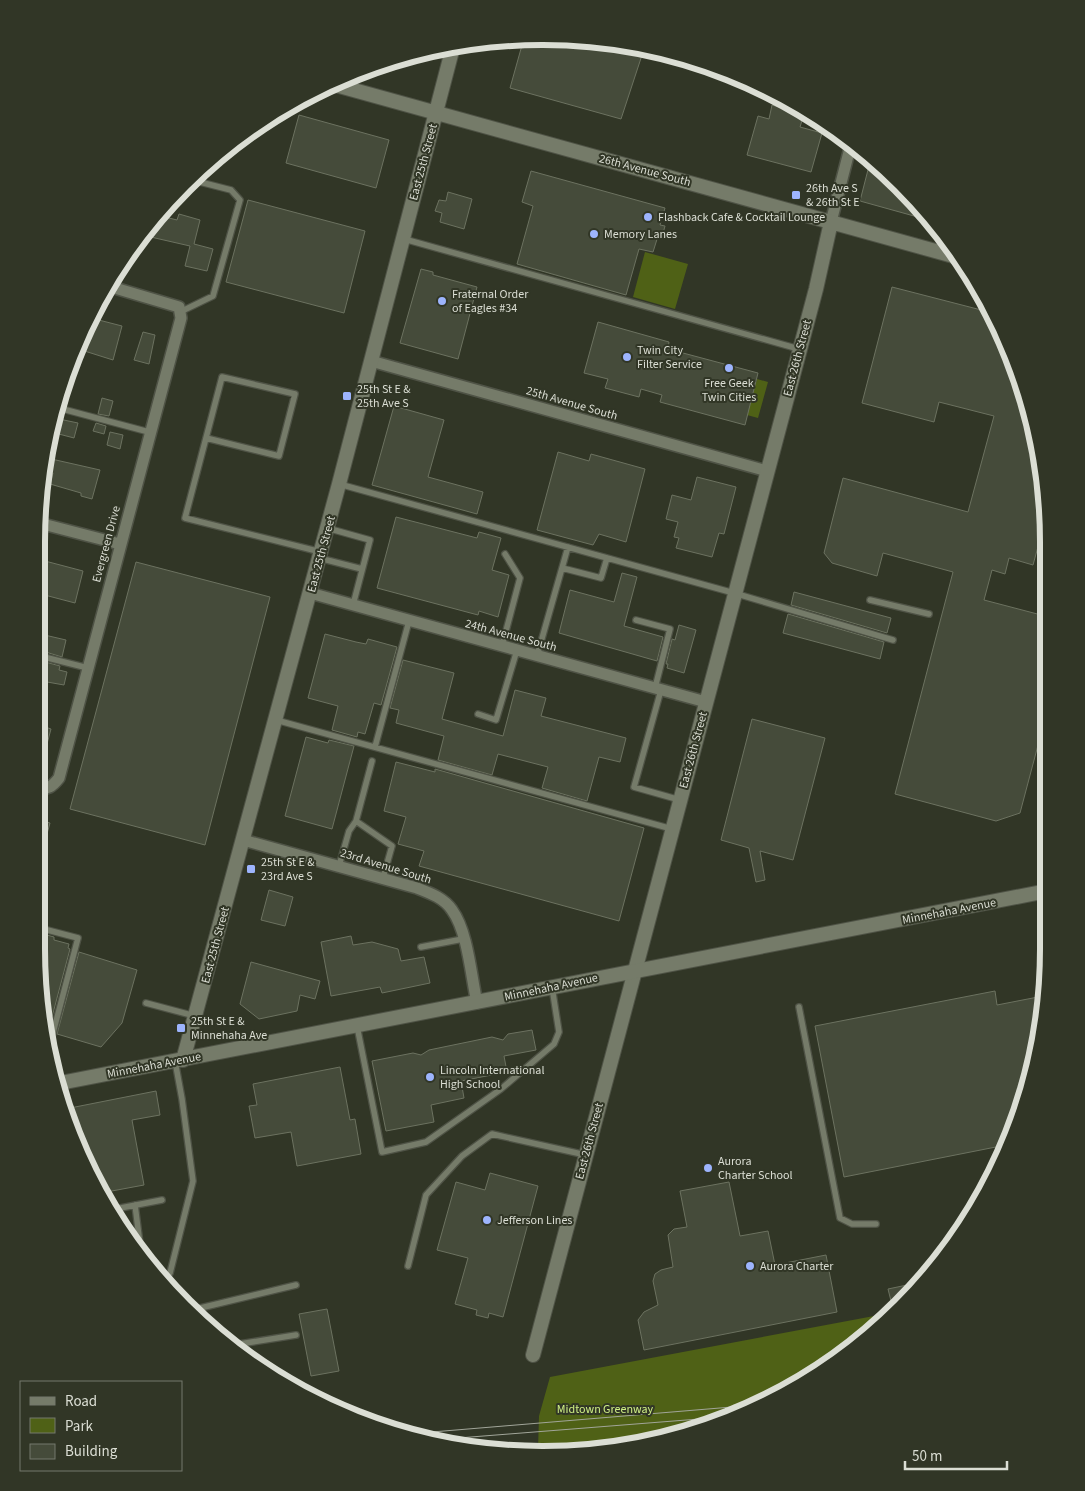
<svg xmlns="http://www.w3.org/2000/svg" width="1085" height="1491" font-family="'Source Sans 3',sans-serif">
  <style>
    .green { fill: #4f6116 }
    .building { fill: #454b3a; stroke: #6c7260 }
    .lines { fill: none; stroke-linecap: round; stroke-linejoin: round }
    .service-casing { stroke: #4f5346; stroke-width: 8 }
    .minor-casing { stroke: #4f5346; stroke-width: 14 }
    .tertiary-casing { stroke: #4f5346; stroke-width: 16 }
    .secondary-casing { stroke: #4f5346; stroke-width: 16 }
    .service { stroke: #757b69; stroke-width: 5.5 }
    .minor { stroke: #757b69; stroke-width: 11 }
    .tertiary { stroke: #757b69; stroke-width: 14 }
    .secondary { stroke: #757b69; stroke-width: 14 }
    .tram { stroke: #a1a599; stroke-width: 1 }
    .rail { stroke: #a1a599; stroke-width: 4; stroke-dasharray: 10 5; stroke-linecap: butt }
    .poi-dot { fill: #9db4fd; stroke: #313626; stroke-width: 2 }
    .labels { text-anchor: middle; stroke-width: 4; stroke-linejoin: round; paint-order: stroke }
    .street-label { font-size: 12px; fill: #dbded4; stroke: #313626 }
    .poi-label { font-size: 12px; fill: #dbded4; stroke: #313626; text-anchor: start }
    .park-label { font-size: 12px; fill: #cfef85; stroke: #313626 }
    .rim { fill: none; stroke: #dbded4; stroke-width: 6 }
  </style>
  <rect width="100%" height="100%" fill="#313626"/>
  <path class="green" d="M 645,252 L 688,264 L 675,309 L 633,297 Z
    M 757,379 L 768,382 L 758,418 L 747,415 Z
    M 890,1313 L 851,1350 L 736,1416 L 608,1450 L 538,1450 L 539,1416 L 550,1377 Z"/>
  <path class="building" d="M 524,38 L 608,41 L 644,49 L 621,119 L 510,88 Z
    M 772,105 L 804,114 L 800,127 L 822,133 L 811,172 L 747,155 L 758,116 L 769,119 Z
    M 299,115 L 389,140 L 376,188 L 286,163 Z
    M 871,158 L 876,162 L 932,221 L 860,201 Z
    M 531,171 L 665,208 L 660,225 L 665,226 L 662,237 L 658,236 L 653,252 L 639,249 L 626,295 L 517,264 L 533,206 L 522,202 Z
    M 448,192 L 472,199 L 464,229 L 440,222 L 442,213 L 435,211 L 439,200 L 446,201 Z
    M 248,200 L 365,231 L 344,313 L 226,282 Z
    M 179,214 L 200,220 L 194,244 L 213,249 L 207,271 L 185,266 L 190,246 L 142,235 L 157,215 L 177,220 Z
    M 421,269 L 433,272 L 433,275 L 477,287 L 458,359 L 400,343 Z
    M 892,287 L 989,312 L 1010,348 L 1044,476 L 1045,521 L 1033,565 L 1009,558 L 1005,574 L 992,570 L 984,600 L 1045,616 L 1046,715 L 1020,813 L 996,821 L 895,794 L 953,572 L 883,553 L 877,576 L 832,563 L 824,553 L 843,478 L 968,512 L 994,416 L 939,402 L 934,422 L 862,403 Z
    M 91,318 L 122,326 L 113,360 L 75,348 Z
    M 598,322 L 669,342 L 668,349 L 758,373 L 745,425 L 660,402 L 662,395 L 641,389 L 639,397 L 605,388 L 608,379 L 584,373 Z
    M 143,332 L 155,335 L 149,364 L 134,360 Z
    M 102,398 L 113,401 L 109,416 L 98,414 Z
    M 394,406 L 444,420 L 428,477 L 483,492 L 477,514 L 372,485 Z
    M 59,419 L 78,423 L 74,438 L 55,433 Z
    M 96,423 L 106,426 L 104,434 L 93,431 Z
    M 110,432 L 123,435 L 120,449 L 107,445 Z
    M 558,452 L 589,461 L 591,454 L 645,469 L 626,542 L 599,534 L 593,545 L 537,530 Z
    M 47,458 L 100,470 L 92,499 L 81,496 L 81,493 L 50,484 L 53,473 L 46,471 Z
    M 697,477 L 736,487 L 724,534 L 719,533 L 712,557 L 676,548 L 679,538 L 674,537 L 678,522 L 666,519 L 672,495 L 691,500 Z
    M 396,517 L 477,538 L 479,532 L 501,538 L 492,570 L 509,575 L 498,617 L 479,611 L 478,615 L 377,588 Z
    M 45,561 L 83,571 L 75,603 L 37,593 Z
    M 136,562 L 270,597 L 205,845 L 70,809 Z
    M 622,573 L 637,577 L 624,626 L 663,637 L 657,661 L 559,633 L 570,590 L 614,602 Z
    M 794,592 L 891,618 L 887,633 L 791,605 Z
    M 788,614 L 884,642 L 880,659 L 783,633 Z
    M 679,625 L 696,630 L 684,673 L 667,668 L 668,664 L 666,664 L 672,639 L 675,640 Z
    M 36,633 L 66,640 L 62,657 L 36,649 Z
    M 325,634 L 356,642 L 366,644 L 368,639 L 397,647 L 381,705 L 374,703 L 365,734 L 358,732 L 357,737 L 332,730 L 338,706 L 308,698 Z
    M 38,660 L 60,666 L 59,670 L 67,672 L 64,685 L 36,680 Z
    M 403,660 L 454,673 L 442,719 L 503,736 L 515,690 L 546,698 L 541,716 L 626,738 L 620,762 L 599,757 L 587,801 L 542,788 L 548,767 L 498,754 L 492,775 L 438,760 L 444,736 L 396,723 L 399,710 L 390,708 Z
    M 752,719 L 825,738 L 793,860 L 760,851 L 765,880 L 756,882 L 749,848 L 721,840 Z
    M 40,725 L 51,729 L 40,770 L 36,769 L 36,738 Z
    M 306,737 L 328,743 L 329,740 L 354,746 L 332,829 L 285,816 Z
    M 396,762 L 435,772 L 435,769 L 644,828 L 619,921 L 419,866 L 424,851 L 398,844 L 406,817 L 384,811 Z
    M 36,819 L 50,823 L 40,859 L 36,859 Z
    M 269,890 L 293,897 L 285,926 L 261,920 Z
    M 36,932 L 54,937 L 54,940 L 69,944 L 68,948 L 70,949 L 48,1032 L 36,948 Z
    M 351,936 L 353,945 L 372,942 L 398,949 L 401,961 L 424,957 L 430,983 L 382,993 L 380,987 L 331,996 L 321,942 Z
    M 79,952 L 137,970 L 122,1023 L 101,1047 L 57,1034 Z
    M 251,962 L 320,981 L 315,999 L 300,995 L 297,1011 L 259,1019 L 240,1004 Z
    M 995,991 L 997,1005 L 1038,997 L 1041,1014 L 1022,1111 L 1006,1145 L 844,1177 L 815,1026 Z
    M 532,1030 L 536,1050 L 504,1056 L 507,1072 L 461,1081 L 464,1098 L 431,1105 L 434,1122 L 386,1131 L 372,1061 L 413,1053 L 421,1055 L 429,1050 L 492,1037 L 503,1040 L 508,1034 Z
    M 340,1067 L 350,1120 L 355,1119 L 361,1154 L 297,1166 L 291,1132 L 255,1138 L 249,1106 L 257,1105 L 253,1084 Z
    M 156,1091 L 160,1115 L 132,1120 L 144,1185 L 101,1193 L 88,1172 L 65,1109 Z
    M 490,1173 L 538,1186 L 503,1317 L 489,1313 L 488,1318 L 476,1315 L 477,1310 L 455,1304 L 468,1258 L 437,1250 L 456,1182 L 485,1190 Z
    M 729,1182 L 740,1236 L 768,1231 L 775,1265 L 826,1255 L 837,1312 L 644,1350 L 638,1320 L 644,1312 L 658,1305 L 653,1281 L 655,1274 L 661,1270 L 673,1267 L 668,1235 L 674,1229 L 687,1227 L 680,1191 Z
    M 907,1285 L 909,1295 L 901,1303 L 892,1305 L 888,1289 Z
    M 327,1309 L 339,1371 L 311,1376 L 299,1314 Z"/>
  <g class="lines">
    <g class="service-casing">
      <path id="service" d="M 404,239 L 799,349
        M 180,312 L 213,296 L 240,200 L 231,190 L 192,180
        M 55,407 L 149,432
        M 206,438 L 222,377 L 295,394 L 279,456 L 206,438 L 185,518 L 321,552
        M 339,484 L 734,593 L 893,640
        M 327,528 L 370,540 L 353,605
        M 319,558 L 362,569
        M 562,568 L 568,547
        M 870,600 L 929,614
        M 636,620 L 670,629 L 655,688
        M 502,646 L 520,578 L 505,554
        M 36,655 L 88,668
        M 537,656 L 562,568 L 601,578 L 607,558
        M 661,690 L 634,787 L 680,800
        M 478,714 L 496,720 L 517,650
        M 276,720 L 672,829
        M 375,747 L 409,621
        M 356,821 L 392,846 L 383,878
        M 339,866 L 349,831 L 356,821 L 372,761
        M 36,927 L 78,938 L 49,1048
        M 421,947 L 463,939
        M 146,1003 L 195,1016
        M 799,1007 L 840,1218 L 852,1224 L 876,1224
        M 357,1026 L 382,1152 L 426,1142 L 501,1089 L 554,1044 L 559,1032 L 552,987
        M 135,1205 L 141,1252
        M 110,1210 L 162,1200
        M 408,1266 L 426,1195 L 462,1156 L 492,1134 L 586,1155
        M 170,1273 L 193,1181 L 182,1099 L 175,1061
        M 192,1310 L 296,1285
        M 233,1345 L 296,1335"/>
    </g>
    <g class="minor-casing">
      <path id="minor" d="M 831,222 L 851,144
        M 371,361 L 767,471
        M 39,523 L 120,544
        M 310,593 L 706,702
        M 36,787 C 48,790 52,787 59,778 L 181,318 L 179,307 L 108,286
        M 243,840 L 417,888 C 430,893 444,898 452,910 C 468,932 471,976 477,1003"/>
    </g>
    <g class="tertiary-casing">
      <path id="tertiary" d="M 332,84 L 957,257
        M 183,1060 L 339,484 L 453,47
        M 533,1355 L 816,289 L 831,222"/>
    </g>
    <g class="secondary-casing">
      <path id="secondary" d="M 55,1084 L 1047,891"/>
    </g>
    <use href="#service" class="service"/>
    <use href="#minor" class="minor"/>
    <use href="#tertiary" class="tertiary"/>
    <use href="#secondary" class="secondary"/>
    <path class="tram" d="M 408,1434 L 756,1405
      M 433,1440 L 737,1416"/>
    <path class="rail" d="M 733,1407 L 761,1402"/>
  </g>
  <g class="poi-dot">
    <rect x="791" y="190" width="10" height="10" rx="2.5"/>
    <circle cx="648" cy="217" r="5"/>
    <circle cx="594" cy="234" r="5"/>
    <circle cx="442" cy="301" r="5"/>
    <circle cx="627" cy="357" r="5"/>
    <circle cx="729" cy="368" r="5"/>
    <rect x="342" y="391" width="10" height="10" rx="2.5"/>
    <rect x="246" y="864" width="10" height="10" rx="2.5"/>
    <rect x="176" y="1023" width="10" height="10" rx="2.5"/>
    <circle cx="430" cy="1077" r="5"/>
    <circle cx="708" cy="1168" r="5"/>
    <circle cx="487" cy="1220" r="5"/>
    <circle cx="750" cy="1266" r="5"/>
  </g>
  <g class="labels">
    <g class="street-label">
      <text transform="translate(423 162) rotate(-75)" y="4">East 25th Street</text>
      <text transform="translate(645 170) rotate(15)" y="4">26th Avenue South</text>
      <text transform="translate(797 358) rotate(-75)" y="4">East 26th Street</text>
      <text transform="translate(572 403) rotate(16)" y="4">25th Avenue South</text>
      <text transform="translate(106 544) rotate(-75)" y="4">Evergreen Drive</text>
      <text transform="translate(321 554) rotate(-75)" y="4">East 25th Street</text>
      <text transform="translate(511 635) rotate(15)" y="4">24th Avenue South</text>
      <text transform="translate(693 750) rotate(-75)" y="4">East 26th Street</text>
      <text transform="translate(386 866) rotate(17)" y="4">23rd Avenue South</text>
      <text transform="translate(949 911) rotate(-11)" y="4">Minnehaha Avenue</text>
      <text transform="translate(215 945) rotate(-75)" y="4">East 25th Street</text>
      <text transform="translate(551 987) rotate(-12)" y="4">Minnehaha Avenue</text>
      <text transform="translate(154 1065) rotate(-11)" y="4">Minnehaha Avenue</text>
      <text transform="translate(589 1141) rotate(-75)" y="4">East 26th Street</text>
    </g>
    <g class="poi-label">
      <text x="806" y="192">26th Ave S<tspan x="806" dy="14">&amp; 26th St E</tspan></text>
      <text x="658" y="221">Flashback Cafe &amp; Cocktail Lounge</text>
      <text x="604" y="238">Memory Lanes</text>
      <text x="452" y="298">Fraternal Order<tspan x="452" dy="14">of Eagles #34</tspan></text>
      <text x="637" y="354">Twin City<tspan x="637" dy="14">Filter Service</tspan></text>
      <text x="729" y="387" text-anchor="middle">Free Geek<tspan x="729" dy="14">Twin Cities</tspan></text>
      <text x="357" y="393">25th St E &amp;<tspan x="357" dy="14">25th Ave S</tspan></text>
      <text x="261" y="866">25th St E &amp;<tspan x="261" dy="14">23rd Ave S</tspan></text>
      <text x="191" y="1025">25th St E &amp;<tspan x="191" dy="14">Minnehaha Ave</tspan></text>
      <text x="440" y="1074">Lincoln International<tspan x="440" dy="14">High School</tspan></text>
      <text x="718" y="1165">Aurora<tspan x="718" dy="14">Charter School</tspan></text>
      <text x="497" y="1224">Jefferson Lines</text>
      <text x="760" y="1270">Aurora Charter</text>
    </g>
    <g class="park-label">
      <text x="605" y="1413">Midtown Greenway</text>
    </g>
  </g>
  <path d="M0 0H1085V1491H0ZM542 45H543A497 497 0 0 1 1040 542V949A497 497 0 0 1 543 1446H542A497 497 0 0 1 45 949V542A497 497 0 0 1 542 45Z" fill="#313626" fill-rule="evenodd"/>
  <path class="rim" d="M542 45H543A497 497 0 0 1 1040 542V949A497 497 0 0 1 543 1446H542A497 497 0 0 1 45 949V542A497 497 0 0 1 542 45Z"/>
  <rect x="20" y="1381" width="162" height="90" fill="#313626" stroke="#75796c"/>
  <rect x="30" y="1397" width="25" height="8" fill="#757b69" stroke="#75796c"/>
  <text x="65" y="1406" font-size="15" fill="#dbded4">Road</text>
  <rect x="30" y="1418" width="25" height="15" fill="#4f6116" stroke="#75796c"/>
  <text x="65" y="1431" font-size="15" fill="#dbded4">Park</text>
  <rect x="30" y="1444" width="25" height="15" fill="#454b3a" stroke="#75796c"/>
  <text x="65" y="1456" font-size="15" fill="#dbded4">Building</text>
  <path d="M905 1461v8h102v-8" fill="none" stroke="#dbded4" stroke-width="2.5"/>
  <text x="912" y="1461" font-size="15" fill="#dbded4" stroke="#313626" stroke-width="4" paint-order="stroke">50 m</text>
</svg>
